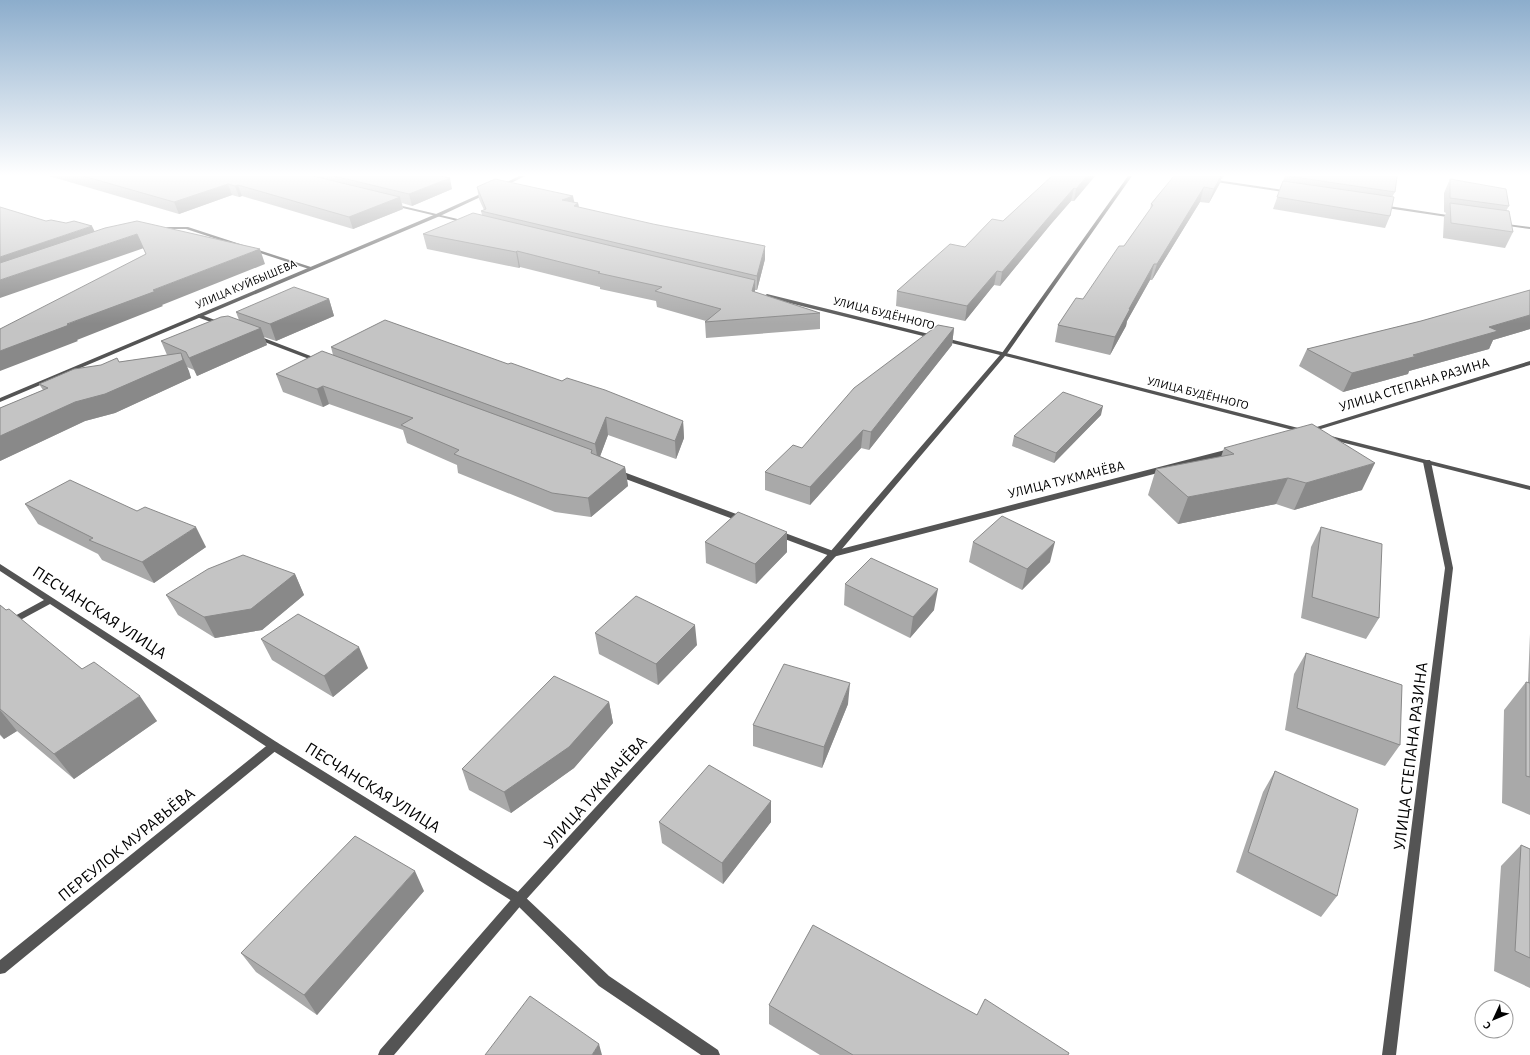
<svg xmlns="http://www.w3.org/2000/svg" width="1530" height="1055" font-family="'Alegreya Sans',sans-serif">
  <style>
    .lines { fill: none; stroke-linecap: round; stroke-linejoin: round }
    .service { fill: #545454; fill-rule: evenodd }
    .minor { fill: #545454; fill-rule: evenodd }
    .tertiary { fill: #545454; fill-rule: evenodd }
    .wall { fill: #a9a9a9 }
    .shaded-wall { fill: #898989 }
    .building { fill: #c4c4c4; stroke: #898989 }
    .labels { text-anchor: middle; stroke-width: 3; stroke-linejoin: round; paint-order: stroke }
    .far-street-label { font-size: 12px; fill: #000; stroke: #fff }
    .street-label { font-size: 14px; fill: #000; stroke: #fff }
    .near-street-label { font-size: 17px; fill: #000; stroke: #fff }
  </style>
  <rect width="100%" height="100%" fill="#fff"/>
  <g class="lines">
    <path class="service" d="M 158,227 L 188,227 L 314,268 L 309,269 L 186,229 L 158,229 Z
      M 199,314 L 223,323 L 224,324 L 219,325 L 197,317 L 196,316 Z
      M 256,335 L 321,360 L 322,361 L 321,362 L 317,362 L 254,338 L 253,337 Z
      M 615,471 L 621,471 L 747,518 L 748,520 L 747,522 L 741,522 L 615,475 L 614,473 Z
      M 777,530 L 836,552 L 837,554 L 836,556 L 830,556 L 774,535 L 773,533 Z
      M 274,742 L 278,743 L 279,746 L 278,749 L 5,973 L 0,974 L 0,960 L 270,743 Z"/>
    <path class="minor" d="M 519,176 L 525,176 L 503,187 L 499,186 Z
      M 1128,176 L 1132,176 L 1006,355 L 1002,355 L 1002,353 Z
      M 1210,179 L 1290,191 L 1292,192 L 1290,193 L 1209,181 L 1209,179 Z
      M 487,191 L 491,192 L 440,216 L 0,402 L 0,398 L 436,214 Z
      M 1382,205 L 1454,216 L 1456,217 L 1454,218 L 1380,207 L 1380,206 Z
      M 1499,223 L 1530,227 L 1530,229 L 1501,225 L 1499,225 Z
      M 1530,361 L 1530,365 L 1311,432 L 1309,433 L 1306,431 L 1307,430 Z
      M 1229,449 L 1232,449 L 1236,451 L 1235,453 L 833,557 L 829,554 L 833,551 Z
      M 1424,460 L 1430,460 L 1431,462 L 1453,568 L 1396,1055 L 1382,1055 L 1445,568 L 1423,462 Z
      M 0,564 L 278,743 L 523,895 L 609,976 L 718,1050 L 720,1055 L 701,1055 L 599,986 L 515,903 L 270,749 L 50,604 L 0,631 L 0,624 L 44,600 L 0,571 Z"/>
    <path class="tertiary" d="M 390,203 L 466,221 L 468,222 L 466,223 L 390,205 Z
      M 767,294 L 1006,353 L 1306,430 L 1307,431 L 1304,433 L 1005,356 L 836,556 L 523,903 L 394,1055 L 378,1055 L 380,1050 L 515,895 L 830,552 L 1000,355 L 765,297 L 764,296 Z
      M 1327,435 L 1530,486 L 1530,490 L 1325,438 L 1323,437 Z"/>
  </g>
  <path class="wall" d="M 49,176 L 441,176 L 452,189 L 412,206 L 402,203 L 403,209 L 353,229 L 242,196 L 239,197 L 232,195 L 179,214 Z
    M 1052,176 L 1095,176 L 1074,201 L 1071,201 L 1051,224 L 1000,286 L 994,285 L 965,321 L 896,306 L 897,291 L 965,247 L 1003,221 Z
    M 1174,176 L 1224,176 L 1222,179 L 1221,179 L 1220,183 L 1209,203 L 1200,202 L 1152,280 L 1150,280 L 1127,321 L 1126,326 L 1110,355 L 1055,342 L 1058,325 L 1083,299 L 1124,246 L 1150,210 L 1151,204 Z
    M 1285,176 L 1397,176 L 1395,192 L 1392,197 L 1390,216 L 1385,228 L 1273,209 Z
    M 1450,179 L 1509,206 L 1506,211 L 1513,232 L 1505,248 L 1443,238 L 1444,217 L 1446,213 L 1444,212 L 1444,193 Z
    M 477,187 L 578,203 L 579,207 L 765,259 L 757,290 L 755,290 L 755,292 L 820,313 L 820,329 L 706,338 L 705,322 L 706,321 L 657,307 L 656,301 L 600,289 L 600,287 L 520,267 L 519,268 L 427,249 L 423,234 L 482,215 L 481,211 L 484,210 L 479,199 Z
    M 1530,290 L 1530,329 L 1493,340 L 1489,349 L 1409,371 L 1408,374 L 1343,392 L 1299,366 L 1307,349 L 1421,321 Z
    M 329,299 L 334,316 L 276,341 L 264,337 L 267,345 L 197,376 L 194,370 L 187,367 L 191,378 L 115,413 L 85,421 L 0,461 L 0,408 L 43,390 L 39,384 L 119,362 L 167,355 L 161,341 L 239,320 L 236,312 Z
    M 954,328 L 952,345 L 869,450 L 861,448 L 810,505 L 765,490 L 765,472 L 802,448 Z
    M 331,347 L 508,364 L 683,421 L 684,438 L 676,459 L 608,435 L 600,456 L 625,467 L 628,486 L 591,517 L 555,512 L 458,473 L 457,465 L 407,443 L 403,430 L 329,404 L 323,407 L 283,392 L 276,374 L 333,355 Z
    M 1101,415 L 1054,463 L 1012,446 L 1014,436 Z
    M 1224,448 L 1362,490 L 1294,510 L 1276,504 L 1178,524 L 1148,495 L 1156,469 L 1221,457 Z
    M 25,504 L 206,547 L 154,583 L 102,560 L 98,554 L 38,524 Z
    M 1321,527 L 1379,618 L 1366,639 L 1301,618 L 1311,547 Z
    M 705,542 L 787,552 L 756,584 L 706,563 Z
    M 973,542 L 1050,562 L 1022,590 L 969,562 Z
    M 295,574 L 304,595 L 262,630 L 215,638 L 178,615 L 166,595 Z
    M 845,584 L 934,610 L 910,638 L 844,605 Z
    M 0,605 L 82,669 L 157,721 L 74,779 L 17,731 L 4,739 L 0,735 Z
    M 595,633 L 697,645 L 658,685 L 599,654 Z
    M 1530,634 L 1530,815 L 1502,803 L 1504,710 L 1526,682 L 1528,683 Z
    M 261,639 L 368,668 L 333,697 L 272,660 Z
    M 1306,653 L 1400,745 L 1385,766 L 1285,730 L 1294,674 Z
    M 609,702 L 613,723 L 574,768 L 511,813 L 469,790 L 462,769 Z
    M 848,704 L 822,768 L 753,746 L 753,725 Z
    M 1275,771 L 1337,896 L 1321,917 L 1236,872 L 1263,792 Z
    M 771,801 L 771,822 L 723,884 L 662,843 L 659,822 Z
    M 1521,845 L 1530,849 L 1530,988 L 1494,971 L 1501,866 Z
    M 424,891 L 317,1015 L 256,972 L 241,953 Z
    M 769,1005 L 977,1015 L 1068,1055 L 820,1055 L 769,1024 Z"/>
  <path class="shaded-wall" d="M 1087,176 L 1095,176 L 1074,201 L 1076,189 Z
    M 1221,176 L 1222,176 L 1220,183 L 1209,203 L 1214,189 Z
    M 450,178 L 452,189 L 412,206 L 409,194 Z
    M 228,184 L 232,195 L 179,214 L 174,202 Z
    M 238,185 L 242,196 L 239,197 L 235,186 Z
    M 1204,187 L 1200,202 L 1152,280 L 1157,264 Z
    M 1074,188 L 1071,201 L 1051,224 L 1000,286 L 1002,272 L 1054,211 Z
    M 573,196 L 575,205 L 578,203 L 580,216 L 562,200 Z
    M 400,197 L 403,209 L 353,229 L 349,217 Z
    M 92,226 L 99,240 L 0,274 L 0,257 Z
    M 137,234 L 144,248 L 0,298 L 0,280 Z
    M 765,246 L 765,259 L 757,290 L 757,276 Z
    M 260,249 L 265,264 L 162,305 L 163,306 L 77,340 L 78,341 L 0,371 L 0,351 L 153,290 Z
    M 517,251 L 520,267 L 519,268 L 516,252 Z
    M 1154,264 L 1150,280 L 1127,321 L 1126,326 L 1110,355 L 1115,337 L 1129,309 Z
    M 997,271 L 994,285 L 965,321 L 967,306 Z
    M 755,280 L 755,296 L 752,291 Z
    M 329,299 L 334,316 L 276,341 L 270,324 Z
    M 1530,315 L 1530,329 L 1493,340 L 1489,349 L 1409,371 L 1408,374 L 1343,392 L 1352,373 L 1413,355 L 1489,327 Z
    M 261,328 L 267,345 L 197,376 L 189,358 Z
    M 954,328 L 952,345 L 869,450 L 871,432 Z
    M 181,353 L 189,371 L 191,378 L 115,413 L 85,421 L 0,461 L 0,436 Z
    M 323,386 L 329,404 L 323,407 L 317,389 Z
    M 1103,406 L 1101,415 L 1054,463 L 1056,453 Z
    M 606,417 L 608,435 L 598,462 L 595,444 Z
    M 683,421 L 684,438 L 676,459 L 675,441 Z
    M 863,430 L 861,448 L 810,505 L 810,487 Z
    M 1375,463 L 1362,490 L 1294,510 L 1306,483 Z
    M 625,467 L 628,486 L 591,517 L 588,498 Z
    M 1288,478 L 1276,504 L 1178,524 L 1188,497 Z
    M 196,527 L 206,547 L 154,583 L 142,562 Z
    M 787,532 L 787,552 L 756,584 L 755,564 Z
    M 1055,542 L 1050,562 L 1022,590 L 1027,569 Z
    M 295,574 L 304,595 L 262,630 L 215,638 L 204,617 Z
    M 938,589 L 934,610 L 910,638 L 913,617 Z
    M 695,625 L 697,645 L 658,685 L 656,664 Z
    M 359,647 L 368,668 L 333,697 L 324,676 Z
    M 850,683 L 848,704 L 822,768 L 824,747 Z
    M 140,696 L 157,721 L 74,779 L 54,754 Z
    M 609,702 L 613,723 L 574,768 L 511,813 L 504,792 Z
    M 0,710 L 17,731 L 4,739 L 0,734 Z
    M 771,801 L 771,822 L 723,884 L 722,863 Z
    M 415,871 L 424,891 L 317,1015 L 304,995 Z
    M 599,1044 L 602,1055 L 592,1055 Z"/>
  <path class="building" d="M 83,176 L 313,176 L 400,197 L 349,217 L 238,185 L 235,186 L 228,184 L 174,202 Z
    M 334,176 L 441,176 L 450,178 L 409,194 Z
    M 1052,176 L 1087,176 L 1076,189 L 1074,188 L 1054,211 L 1002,272 L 997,271 L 967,306 L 897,291 L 950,244 L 965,247 L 992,219 L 1003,221 Z
    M 1174,176 L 1221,176 L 1214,189 L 1204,187 L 1157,264 L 1154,264 L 1129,309 L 1130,309 L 1115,337 L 1058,325 L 1076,298 L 1083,299 L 1119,246 L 1124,246 L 1153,205 L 1151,204 Z
    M 1288,176 L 1397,176 L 1395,192 Z
    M 495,179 L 573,196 L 562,200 L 578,203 L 574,206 L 653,224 L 765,246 L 757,276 L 481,211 L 486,209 L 477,187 Z
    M 1450,179 L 1506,189 L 1509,206 L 1450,198 Z
    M 1283,181 L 1394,197 L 1390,216 L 1277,197 Z
    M 1450,203 L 1509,211 L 1513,232 L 1451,223 Z
    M 0,207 L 46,221 L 51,220 L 66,223 L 74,221 L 92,226 L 0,257 Z
    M 473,213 L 755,280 L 752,291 L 820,313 L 705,322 L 721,309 L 655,291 L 662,287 L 598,273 L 600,272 L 517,251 L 516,252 L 423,234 Z
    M 137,221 L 260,249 L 153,290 L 156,291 L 67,324 L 69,325 L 0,351 L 0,329 L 146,254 L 137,234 L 0,280 L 0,263 L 105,228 Z
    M 294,287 L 329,299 L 270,324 L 236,312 Z
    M 1530,290 L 1530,315 L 1489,327 L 1498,331 L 1413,355 L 1417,356 L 1352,373 L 1307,349 L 1421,321 Z
    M 228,316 L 261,328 L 189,358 L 186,352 L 161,341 L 221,317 Z
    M 385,320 L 508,364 L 511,363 L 562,381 L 567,378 L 605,390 L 683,421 L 675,441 L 606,417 L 595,444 L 331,347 Z
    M 938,325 L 954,328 L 871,432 L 863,430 L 810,487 L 765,472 L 793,445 L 802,448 L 854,388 Z
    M 322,351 L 592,450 L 591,453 L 625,467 L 588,498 L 552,493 L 454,454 L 459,450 L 401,425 L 413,418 L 323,386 L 317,389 L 276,374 Z
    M 181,353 L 183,360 L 105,394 L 75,402 L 0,436 L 0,408 L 48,388 L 39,384 L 74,369 L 101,365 L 117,358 L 119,362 Z
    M 1063,392 L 1103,406 L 1056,453 L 1014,436 Z
    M 1312,424 L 1375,463 L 1306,483 L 1288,478 L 1188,497 L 1156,469 L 1234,454 L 1224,448 Z
    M 70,480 L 137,511 L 145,507 L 196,527 L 142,562 L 89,540 L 93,538 L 25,504 Z
    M 738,512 L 787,532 L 755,564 L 705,542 Z
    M 1002,516 L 1055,542 L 1027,569 L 973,542 Z
    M 1321,527 L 1382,544 L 1379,618 L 1312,597 Z
    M 243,555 L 295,574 L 251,609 L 204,617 L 166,595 L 208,569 Z
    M 871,558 L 938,589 L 913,617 L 845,584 Z
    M 636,596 L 695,625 L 656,664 L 595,633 Z
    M 0,605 L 6,610 L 9,609 L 82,669 L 94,662 L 140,696 L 54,754 L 0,709 Z
    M 298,614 L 359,647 L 324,676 L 261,639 Z
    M 1306,653 L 1402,685 L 1400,745 L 1297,708 Z
    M 784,664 L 850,683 L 824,747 L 753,725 Z
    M 554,676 L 609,702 L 569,747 L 504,792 L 462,769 Z
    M 1526,682 L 1530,683 L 1530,777 L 1526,776 Z
    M 709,765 L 771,801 L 722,863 L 659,822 Z
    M 1275,771 L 1358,809 L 1337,896 L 1248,852 Z
    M 355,836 L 415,871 L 304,995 L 241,953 Z
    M 1521,845 L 1530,849 L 1530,958 L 1515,951 Z
    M 813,925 L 977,1015 L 985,999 L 1069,1053 L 1068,1055 L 853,1055 L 769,1005 Z
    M 530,996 L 599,1044 L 592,1055 L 485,1055 Z"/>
  <linearGradient id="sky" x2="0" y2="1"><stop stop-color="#8cadcc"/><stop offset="0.54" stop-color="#fff"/><stop offset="1" stop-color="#fff" stop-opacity="0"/></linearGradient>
  <rect width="1530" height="324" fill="url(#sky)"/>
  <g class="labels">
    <g class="far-street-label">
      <text transform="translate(246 284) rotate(-23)" y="4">УЛИЦА КУЙБЫШЕВА</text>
      <text transform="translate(884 313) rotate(14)" y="4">УЛИЦА БУДЁННОГО</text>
      <text transform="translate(1198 393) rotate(14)" y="4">УЛИЦА БУДЁННОГО</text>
    </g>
    <g class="street-label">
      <text transform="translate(1414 384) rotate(-17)" y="5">УЛИЦА СТЕПАНА РАЗИНА</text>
      <text transform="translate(1066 479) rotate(-14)" y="5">УЛИЦА ТУКМАЧЁВА</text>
    </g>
    <g class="near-street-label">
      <text transform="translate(100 612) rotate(33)" y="6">ПЕСЧАНСКАЯ УЛИЦА</text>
      <text transform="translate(1410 756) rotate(-83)" y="6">УЛИЦА СТЕПАНА РАЗИНА</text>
      <text transform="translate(373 787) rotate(32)" y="6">ПЕСЧАНСКАЯ УЛИЦА</text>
      <text transform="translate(595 792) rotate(-48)" y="6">УЛИЦА ТУКМАЧЁВА</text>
      <text transform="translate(126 844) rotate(-39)" y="6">ПЕРЕУЛОК МУРАВЬЁВА</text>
    </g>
  </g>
  <g transform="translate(1494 1019) rotate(226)"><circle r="19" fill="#ffffff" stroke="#999999"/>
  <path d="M0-3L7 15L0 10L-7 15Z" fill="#000000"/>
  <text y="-6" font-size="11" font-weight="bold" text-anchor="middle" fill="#000000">С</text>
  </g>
</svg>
